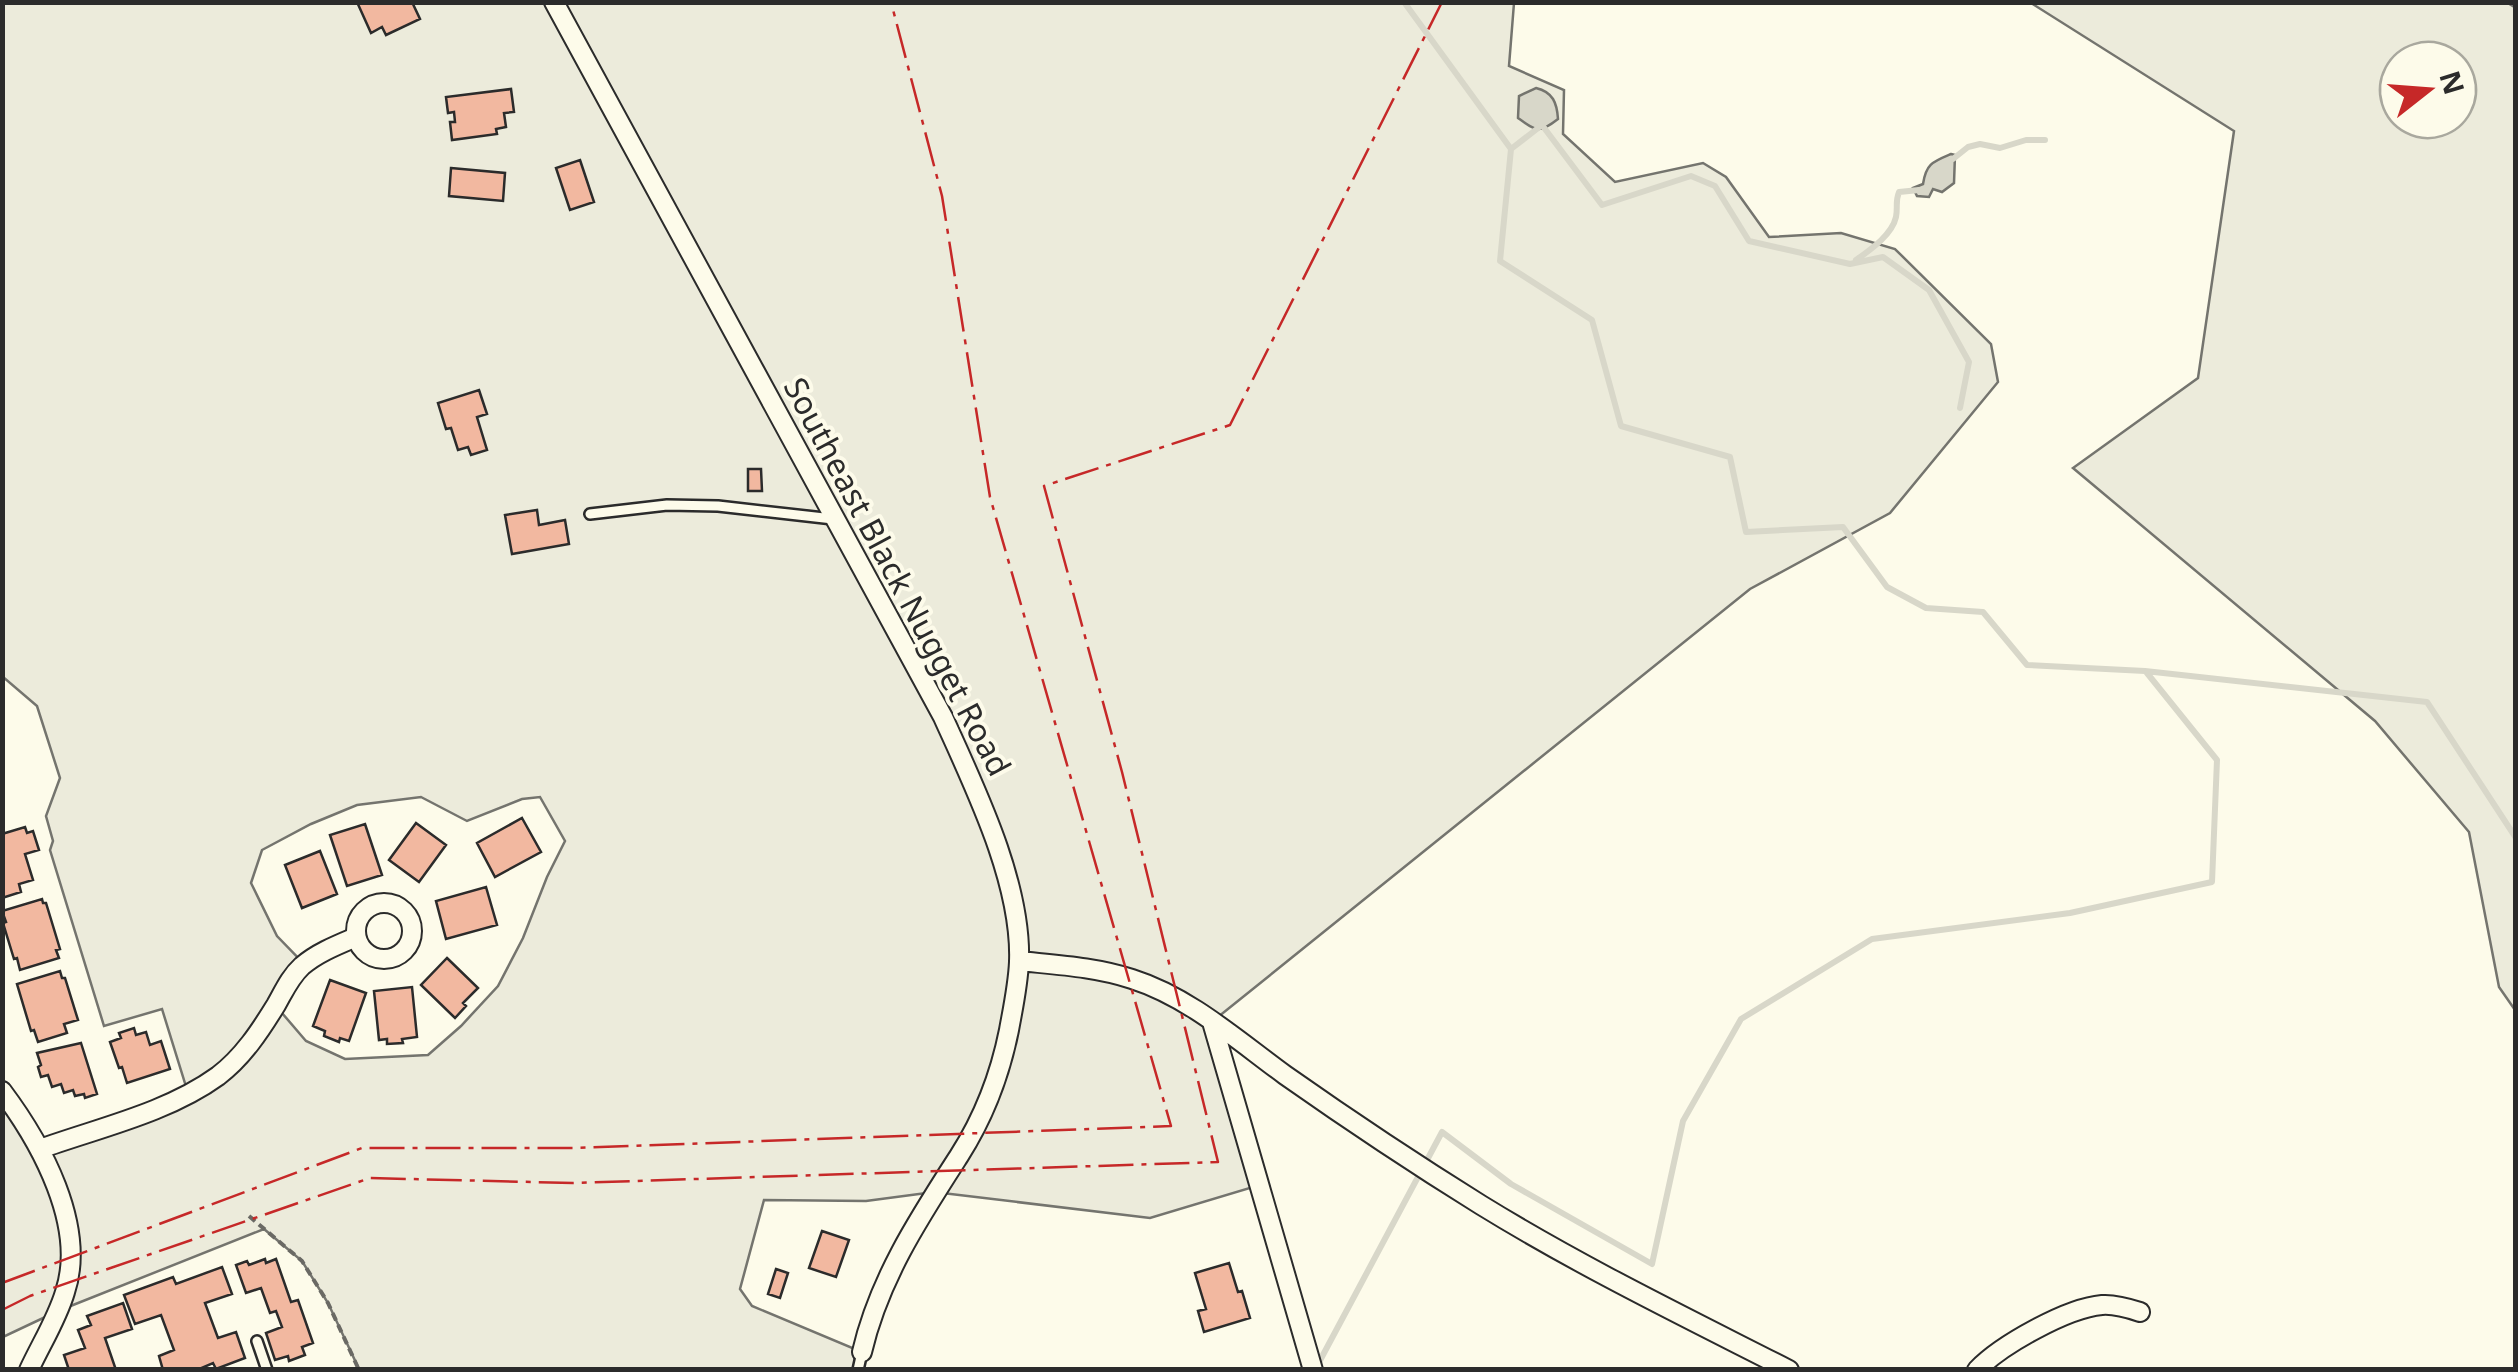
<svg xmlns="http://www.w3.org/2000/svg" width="2518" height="1372" font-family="'Noto Sans',sans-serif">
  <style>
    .green { fill: #ecebdb; stroke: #74746e; stroke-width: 2.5; fill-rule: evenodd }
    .water { fill: #d8d7c9; stroke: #74746e; stroke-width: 2.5 }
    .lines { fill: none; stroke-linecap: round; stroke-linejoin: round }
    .stream { stroke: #d8d7c9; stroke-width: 6 }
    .building { fill: #f2b8a0; stroke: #2b2b2b; stroke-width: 2.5 }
    .service-casing { stroke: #2b2b2b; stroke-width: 14 }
    .minor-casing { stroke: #2b2b2b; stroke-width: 22 }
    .path { stroke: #6a6964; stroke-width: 4; stroke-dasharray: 8 5; stroke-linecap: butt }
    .service { stroke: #fdfbea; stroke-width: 9 }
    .minor { stroke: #fdfbea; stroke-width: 18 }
    .power { stroke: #c62828; stroke-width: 2.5; stroke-dasharray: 35 8 5 8; stroke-linecap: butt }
    .labels { text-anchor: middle; stroke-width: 8; stroke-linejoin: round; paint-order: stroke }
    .street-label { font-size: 32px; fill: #2b2b2b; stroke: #fdfbea }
  </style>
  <rect width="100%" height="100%" fill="#fdfbea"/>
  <path class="green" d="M 2506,2 L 2516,8 L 2515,1010 L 2499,987 L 2469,832 L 2375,721 L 2073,468 L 2198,378 L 2234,131 L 2031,3 ZM 2458,60 L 2458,120 L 2398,120 L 2398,60 Z
    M 3,3 L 1514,3 L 1509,66 L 1564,90 L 1563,134 L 1615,182 L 1703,163 L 1726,177 L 1769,237 L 1841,233 L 1895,249 L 1991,344 L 1998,382 L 1890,513 L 1750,589 L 1213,1021 L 1260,1185 L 1150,1218 L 934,1192 L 866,1201 L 764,1200 L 740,1289 L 752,1306 L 862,1352 L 859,1369 L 359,1369 L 328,1303 L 302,1261 L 264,1229 L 58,1311 L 3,1337 L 2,1091 L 40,1149 L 188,1093 L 162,1009 L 104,1026 L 50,850 L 53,841 L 46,816 L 60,778 L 37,706 L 3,677 ZM 421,797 L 467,821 L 522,799 L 540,797 L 565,841 L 547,877 L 523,938 L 498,986 L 461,1026 L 428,1055 L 345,1059 L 306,1041 L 276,1006 L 304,964 L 277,936 L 251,883 L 262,850 L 311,824 L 357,805 Z"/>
  <path class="water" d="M 1536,88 C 1553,92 1557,103 1558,119 C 1539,134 1536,131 1518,118 L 1519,96 Z
    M 1951,154 L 1955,155 L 1954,183 L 1942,192 L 1933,189 L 1929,197 L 1917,196 L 1913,188 L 1923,184 C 1926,164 1932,162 1951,154 Z"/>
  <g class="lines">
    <path class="stream" d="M 1404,2 L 1511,149 L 1500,261 L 1592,320 L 1621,426 L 1730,457 L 1746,532 L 1843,527 L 1887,587 L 1926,608 L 1983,612 L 2027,665 L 2145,671 L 2427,702 L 2516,838
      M 1511,149 L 1542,125 L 1602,205 L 1691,176 L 1715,186 L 1749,241 L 1850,264 L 1883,257 L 1929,290 L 1969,362 L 1960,408
      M 1953,159 L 1968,147 L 1980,144 L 2000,148 L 2026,140 L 2045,140
      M 1856,260 C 1870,250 1892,235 1896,217 C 1898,207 1895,202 1899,192 L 1919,190
      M 1316,1368 L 1442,1132 L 1511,1184 L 1652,1264 L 1683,1121 L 1741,1019 L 1872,939 L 2070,913 L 2212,882 L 2217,760 L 2147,673"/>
  </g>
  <path class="building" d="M 357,2 L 412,2 L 420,19 L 386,35 L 382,27 L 371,33 Z
    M 511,89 L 514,112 L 504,113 L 506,127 L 496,129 L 497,134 L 452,140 L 450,122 L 455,122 L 454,112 L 448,113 L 446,97 Z
    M 580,160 L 594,202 L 570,210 L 556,168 Z
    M 451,168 L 505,173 L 503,201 L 449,196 Z
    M 479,390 L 487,414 L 477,417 L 487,450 L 471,455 L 468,447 L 458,450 L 451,428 L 446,429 L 438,403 Z
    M 748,469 L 761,469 L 762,491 L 748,491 Z
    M 537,510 L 539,525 L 565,520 L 569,544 L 512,554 L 505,515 Z
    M 522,818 L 541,852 L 495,877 L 477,843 Z
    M 416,823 L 446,845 L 419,882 L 389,860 Z
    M 365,824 L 382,875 L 347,886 L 330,835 Z
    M 25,827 L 27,833 L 33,831 L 39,850 L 25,854 L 33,880 L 19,884 L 21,892 L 2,898 L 2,834 Z
    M 320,851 L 337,894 L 302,908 L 285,865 Z
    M 486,887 L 497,925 L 446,939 L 436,901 Z
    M 42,899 L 43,903 L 46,903 L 60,949 L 56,950 L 59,958 L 20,970 L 17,958 L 14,959 L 3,923 L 6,922 L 2,911 Z
    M 447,958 L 478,988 L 463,1003 L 466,1006 L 455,1018 L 421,985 Z
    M 60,971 L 62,978 L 65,978 L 78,1020 L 64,1024 L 67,1033 L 38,1042 L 34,1030 L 31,1031 L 17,984 Z
    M 330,980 L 366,993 L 349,1041 L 340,1038 L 339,1042 L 324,1036 L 325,1031 L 313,1026 Z
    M 412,987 L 417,1037 L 402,1039 L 403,1043 L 387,1044 L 387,1039 L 379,1040 L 374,991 Z
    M 134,1028 L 136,1035 L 146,1032 L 150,1045 L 161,1041 L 170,1069 L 127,1083 L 122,1067 L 119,1068 L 110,1042 L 121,1038 L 119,1033 Z
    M 81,1043 L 97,1094 L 85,1098 L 84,1094 L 75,1096 L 73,1090 L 64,1093 L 61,1084 L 52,1087 L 48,1075 L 41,1077 L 38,1067 L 41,1065 L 37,1053 Z
    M 822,1231 L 849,1240 L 836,1277 L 809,1268 Z
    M 265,1259 L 266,1263 L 276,1259 L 291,1302 L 298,1300 L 313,1343 L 302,1347 L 305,1355 L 289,1361 L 288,1356 L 275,1360 L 266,1333 L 282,1327 L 276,1311 L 270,1313 L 261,1288 L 246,1293 L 236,1265 L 247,1261 L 249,1265 Z
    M 1229,1263 L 1238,1292 L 1242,1291 L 1250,1318 L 1204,1332 L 1198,1311 L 1206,1309 L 1195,1273 Z
    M 222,1267 L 232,1294 L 205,1303 L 218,1338 L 236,1332 L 245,1358 L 216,1369 L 213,1363 L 197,1370 L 163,1370 L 159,1356 L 174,1350 L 161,1315 L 135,1324 L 124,1295 L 173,1277 L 176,1284 Z
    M 776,1269 L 788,1273 L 780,1298 L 768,1294 Z
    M 123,1303 L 132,1329 L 105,1338 L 116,1370 L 69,1370 L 64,1355 L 85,1348 L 78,1330 L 91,1325 L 87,1316 Z"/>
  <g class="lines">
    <g class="service-casing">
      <path id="service" d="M 590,514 L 667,505 L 718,506 L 833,519
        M 257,1341 L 267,1370
        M 858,1370 L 862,1352"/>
    </g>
    <g class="minor-casing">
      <path id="minor" d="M 554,2 L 943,717 C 975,788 1022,883 1019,962 C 1018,985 1013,1008 1009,1030 C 1000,1075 984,1117 959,1156 C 919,1218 879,1279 862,1352
        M356 931a28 28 0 1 1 56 0a28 28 0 1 1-56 0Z
        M 1019,961 C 1057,965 1096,967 1132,979 C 1189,997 1237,1040 1285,1075 C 1349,1120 1415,1164 1481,1205 C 1580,1266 1685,1317 1789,1370
        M 1212,1022 L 1313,1370
        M 2,1091 C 41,1143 87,1226 65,1292 C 57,1319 41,1344 29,1370
        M 40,1149 C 98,1128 167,1113 218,1076 C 243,1057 260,1031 276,1005 C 284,991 290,977 302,966 C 317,953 337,945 356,937
        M 1977,1370 C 2001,1345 2067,1308 2102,1305 C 2115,1304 2128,1308 2140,1312"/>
    </g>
    <path class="path" d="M 249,1216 L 302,1261 L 328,1303 L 359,1370"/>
    <use href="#service" class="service"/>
    <use href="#minor" class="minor"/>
    <path class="power" d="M 2,1283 L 362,1148 L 575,1148 L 1171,1126 L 990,497 L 942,196 L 891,2
      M 2,1310 L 30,1296 L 370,1178 L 573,1183 L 1218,1162 L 1122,772 L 1044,486 L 1230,425 L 1442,2"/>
  </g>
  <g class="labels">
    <g class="street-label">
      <text transform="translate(897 577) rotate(62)" y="11">Southeast Black Nugget Road</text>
    </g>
  </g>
  <rect width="2518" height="1372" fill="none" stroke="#2b2b2b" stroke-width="10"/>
  <g transform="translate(2428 90) rotate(73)"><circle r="48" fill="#fdfbea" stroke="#a9a89e" stroke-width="2.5"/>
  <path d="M0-8L18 38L0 25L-18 38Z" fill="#c62828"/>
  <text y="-15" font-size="28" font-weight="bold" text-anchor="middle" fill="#2b2b2b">N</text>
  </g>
</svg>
